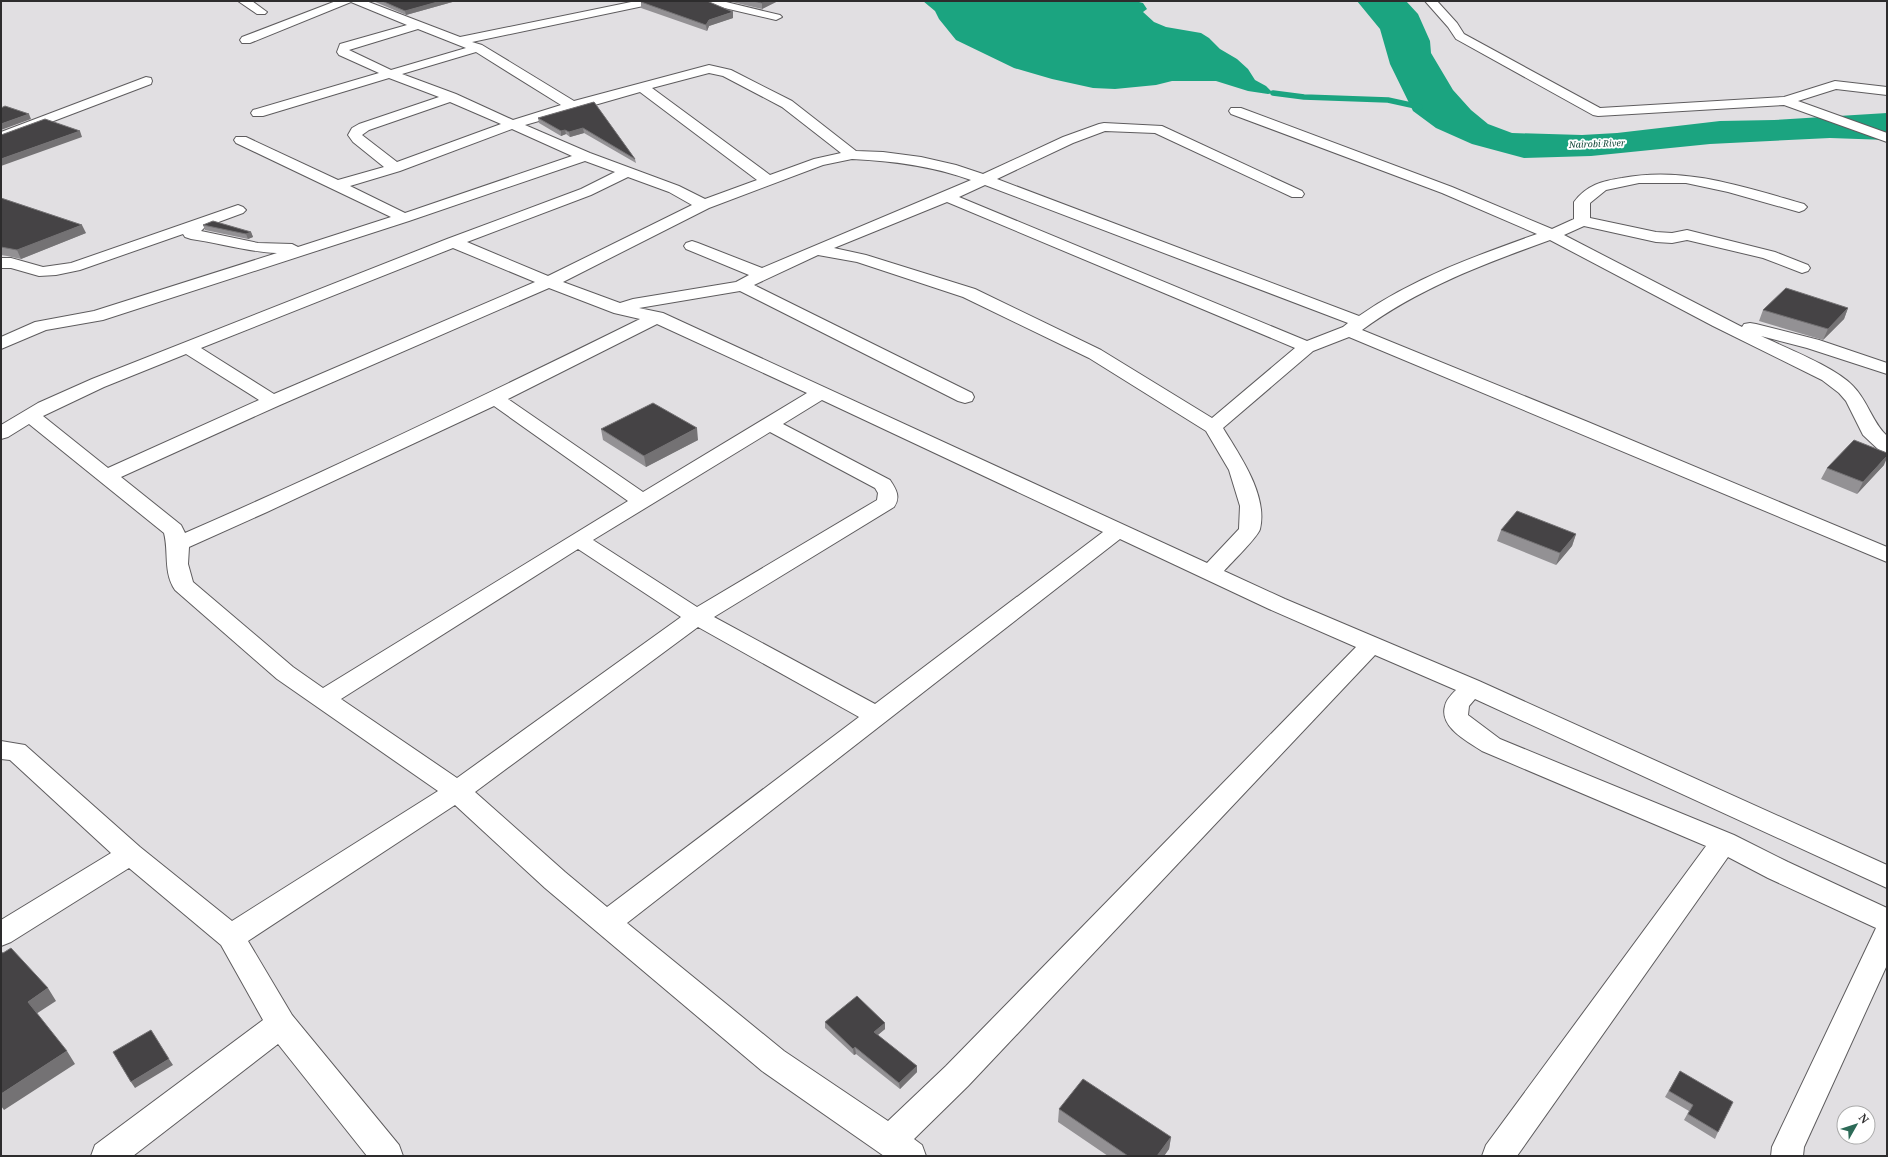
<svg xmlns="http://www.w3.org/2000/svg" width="1888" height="1157" font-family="'Noto Serif',serif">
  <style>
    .water { fill: #1ba480 }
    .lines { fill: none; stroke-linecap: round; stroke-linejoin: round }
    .stream { stroke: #1ba480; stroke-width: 5.5 }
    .minor-casing { stroke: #5e5c5e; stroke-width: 2 }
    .minor { fill: #fff; fill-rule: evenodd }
    .wall { fill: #939194 }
    .shaded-wall { fill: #747274 }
    .building { fill: #454345; stroke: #747274 }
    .labels { text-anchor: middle; stroke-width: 4; stroke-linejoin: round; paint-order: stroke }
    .far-water-label { font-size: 9px; font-style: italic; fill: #124637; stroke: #fff }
  </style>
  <rect width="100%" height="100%" fill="#e1dfe2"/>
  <path class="water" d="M 923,1 L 1135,1 L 1143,3 L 1147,9 L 1143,12 L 1154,22 L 1166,27 L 1201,33 L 1209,38 L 1220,49 L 1237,59 L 1248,69 L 1255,80 L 1266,86 L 1273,93 L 1268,94 L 1248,91 L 1216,81 L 1172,81 L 1156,85 L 1115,89 L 1093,88 L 1052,79 L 1014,68 L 956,40 L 939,19 L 935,11 Z
    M 1357,1 L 1406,1 L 1418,14 L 1430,41 L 1431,53 L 1453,90 L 1471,110 L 1488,124 L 1512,133 L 1582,135 L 1617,133 L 1720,121 L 1774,120 L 1887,113 L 1887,140 L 1830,138 L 1710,144 L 1591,156 L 1524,158 L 1472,144 L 1436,128 L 1413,111 L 1390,64 L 1380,29 Z"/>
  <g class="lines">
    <path class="stream" d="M 1273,93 L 1304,97 L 1388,100 L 1420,107"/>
    <g class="minor-casing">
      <path id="minor" d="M 238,1 L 252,1 L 267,12 L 265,14 L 257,14 Z
        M 336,1 L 366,1 L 460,37 L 636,1 L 659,1 L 653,4 L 472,42 L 482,45 L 574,101 L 709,65 L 731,70 L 792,101 L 856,151 L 883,152 L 921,157 L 956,165 L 983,174 L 1063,137 L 1099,124 L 1104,123 L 1162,126 L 1302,191 L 1304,194 L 1302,197 L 1292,197 L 1155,133 L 1105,131 L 1073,143 L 997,179 L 1359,316 C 1414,278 1475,256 1537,234 L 1442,193 L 1231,114 L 1229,111 L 1231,108 L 1241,108 L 1452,187 L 1552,229 L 1574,219 L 1574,202 C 1587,185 1602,181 1622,178 C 1685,166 1744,187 1804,204 L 1807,207 L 1804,210 L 1799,212 L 1728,192 L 1686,183 L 1639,183 L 1606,190 L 1590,203 L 1590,218 L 1656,232 L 1672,233 L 1687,230 L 1775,252 L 1808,265 L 1810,268 L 1808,271 L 1802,273 L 1763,258 L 1687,240 L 1672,243 L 1656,242 L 1584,226 L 1564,235 L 1742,327 L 1744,324 L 1750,323 L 1756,324 L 1819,340 L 1887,363 L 1887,374 L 1807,348 L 1761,336 C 1786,348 1835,367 1853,386 C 1868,401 1872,422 1887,436 L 1887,453 L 1880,451 L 1863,435 L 1846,401 L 1839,393 L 1822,380 L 1713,326 L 1550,240 C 1484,264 1419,288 1362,330 L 1588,422 L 1887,547 L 1887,562 L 1349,337 L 1313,351 L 1223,428 C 1240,456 1268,495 1260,529 C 1258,537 1231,563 1224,571 L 1285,599 L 1479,681 L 1887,865 L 1887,888 L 1475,699 L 1469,706 L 1468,715 L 1500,739 L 1734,835 L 1788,862 L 1887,908 L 1887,965 L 1804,1147 L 1803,1156 L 1771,1156 L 1772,1147 L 1876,928 L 1768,878 L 1728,857 L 1517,1156 L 1482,1156 L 1486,1145 L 1706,846 L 1482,751 C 1467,741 1439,727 1445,706 C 1446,700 1452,694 1456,690 L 1375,655 L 968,1086 L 914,1139 L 922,1145 L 926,1156 L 884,1156 L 762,1071 L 545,888 L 455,805 L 248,941 L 292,1015 L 399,1145 L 403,1156 L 367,1156 L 278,1044 L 133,1156 L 91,1156 L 95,1145 L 263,1020 L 221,945 L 129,868 L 11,942 L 1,946 L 1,920 L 111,853 L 10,760 L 1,759 L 1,741 L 25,745 L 140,847 L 232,921 L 438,791 L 277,679 L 175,590 C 163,572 169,552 164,533 L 29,424 L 8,437 L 1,439 L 1,425 L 38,403 L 92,379 L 447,239 L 581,189 L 615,172 L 585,161 L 409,221 L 103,320 L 46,330 L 1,349 L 1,337 L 35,322 L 94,311 L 277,253 C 248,252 220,243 191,239 L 185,237 L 183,234 L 80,270 L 56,275 L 39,276 L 11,268 L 1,268 L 1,258 L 11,258 L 43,267 L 71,263 L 238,205 L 243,207 L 246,210 L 243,213 L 205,227 L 201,231 L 258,243 L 292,244 L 298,247 L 391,217 L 236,143 L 234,140 L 236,137 L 246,137 L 338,180 L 384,167 L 353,142 L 348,135 L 352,128 L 359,124 L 439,97 L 389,78 L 263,116 L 253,116 L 251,113 L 253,110 L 379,73 L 339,55 L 337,52 L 340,44 L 407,25 L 351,2 L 250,43 L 242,43 L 240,40 L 242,37 ZM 418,29 L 466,48 L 391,70 L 349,50 ZM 476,52 L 561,105 L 513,120 L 456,94 L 402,74 ZM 709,73 L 723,76 L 782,107 L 841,153 L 814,159 L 770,175 L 652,88 ZM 640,92 L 757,180 L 705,199 L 679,186 L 590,153 L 525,125 ZM 450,102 L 501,124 L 397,162 L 362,135 L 369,130 ZM 512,129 L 572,156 L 405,213 L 350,186 L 400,171 ZM 852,159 C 894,161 932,166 971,180 L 762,268 L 698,243 L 692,241 L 686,243 L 684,246 L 686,249 L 749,275 L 736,282 L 633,299 L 620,303 L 563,282 L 709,208 L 823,165 ZM 628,177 L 669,192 L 692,205 L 548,276 L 467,242 L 591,195 ZM 985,185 L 1348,323 L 1343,327 L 1307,341 L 959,197 ZM 947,202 L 1295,348 L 1212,418 L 1101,350 L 975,289 L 866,255 L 834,248 ZM 453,248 L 535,282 L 274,394 L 201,348 ZM 818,255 L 857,262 L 963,297 L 1089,358 L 1206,431 L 1229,470 L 1240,506 L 1239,529 L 1207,563 L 663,313 L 639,308 L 740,291 L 958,401 L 965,403 L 972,401 L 974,397 L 972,393 L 754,285 ZM 549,288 L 614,313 L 640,319 C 490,393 339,466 185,533 L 181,525 L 121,477 L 280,405 ZM 657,324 L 807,393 L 643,492 L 508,399 ZM 186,354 L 259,400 L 108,468 L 43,416 L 104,387 ZM 822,400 L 1103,532 L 875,704 L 714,617 L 894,507 C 901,497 896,489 890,480 L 783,424 ZM 494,406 L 628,501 L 323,688 L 293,667 L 193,582 L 188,564 L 189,547 L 267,512 ZM 770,432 L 875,488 L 878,493 L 877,500 L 697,607 L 593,540 ZM 1120,539 L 1269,609 L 1356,647 L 946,1066 L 888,1121 L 784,1051 L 627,923 ZM 578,549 L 681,617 L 457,778 L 341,699 ZM 698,627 L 859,717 L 607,907 L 565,872 L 475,792 Z
        M 701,1 L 722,1 L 780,15 L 782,17 L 776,20 L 703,3 Z
        M 1425,1 L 1437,1 L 1457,23 L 1464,34 L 1600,108 L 1784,97 L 1835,81 L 1887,87 L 1887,95 L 1836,89 L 1798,101 L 1887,133 L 1887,142 L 1784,105 L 1598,116 L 1593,115 L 1456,39 L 1448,27 Z
        M 146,77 L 151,78 L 152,81 L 151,84 L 1,141 L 1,132 Z"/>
    </g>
    <use href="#minor" class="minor"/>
  </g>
  <path class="wall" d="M 373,1 L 456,1 L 406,15 Z
    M 728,1 L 778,1 L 762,9 Z
    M 641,2 L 733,18 L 709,26 L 707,31 L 641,8 Z
    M 594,102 L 635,159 L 636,163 L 584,133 L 570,137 L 566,134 L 561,136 L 539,123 L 538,118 Z
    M 1,198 L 86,233 L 21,259 L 7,256 L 1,255 Z
    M 203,225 L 251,232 L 253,237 L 248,239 L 205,230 Z
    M 1848,308 L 1844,319 L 1823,340 L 1759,321 L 1763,310 Z
    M 601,429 L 698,440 L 646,467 L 603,440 Z
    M 1884,465 L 1857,494 L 1821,479 L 1827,468 Z
    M 1501,530 L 1576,534 L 1572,546 L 1556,565 L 1497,541 Z
    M 825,1022 L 885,1023 L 885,1029 L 878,1035 L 917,1072 L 900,1089 L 856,1054 L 854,1055 L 825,1028 Z
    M 1680,1071 L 1718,1132 L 1715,1139 L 1684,1120 L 1689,1111 L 1665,1097 Z
    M 1059,1109 L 1171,1137 L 1169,1149 L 1164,1156 L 1108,1156 L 1058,1122 Z"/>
  <path class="shaded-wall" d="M 441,1 L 456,1 L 406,15 L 405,11 Z
    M 766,1 L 778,1 L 762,9 L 762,3 Z
    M 733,12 L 733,18 L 709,26 L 707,31 L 706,25 L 709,20 Z
    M 29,114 L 31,119 L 1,130 L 1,124 Z
    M 583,128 L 584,133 L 570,137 L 569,132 Z
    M 565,130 L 566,134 L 561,136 L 561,131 Z
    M 80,131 L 82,137 L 1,166 L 1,159 Z
    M 82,225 L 86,233 L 21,259 L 17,250 Z
    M 251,232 L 253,237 L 248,239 L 246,234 Z
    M 1848,308 L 1844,319 L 1823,340 L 1828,329 Z
    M 697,428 L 698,440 L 646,467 L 644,456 Z
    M 1887,456 L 1887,458 L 1884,465 L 1857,494 L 1863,482 Z
    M 1576,534 L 1572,546 L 1556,565 L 1560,553 Z
    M 48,988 L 56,1001 L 36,1014 L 28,1002 Z
    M 885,1023 L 885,1029 L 874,1038 L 874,1032 Z
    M 855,1047 L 856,1054 L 854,1055 L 853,1049 Z
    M 67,1051 L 75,1064 L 4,1110 L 1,1106 L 1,1094 Z
    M 169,1059 L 173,1065 L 135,1088 L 131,1082 Z
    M 917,1066 L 917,1072 L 900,1089 L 899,1083 Z
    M 1171,1137 L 1169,1149 L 1164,1156 L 1157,1156 Z"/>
  <path class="building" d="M 382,1 L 441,1 L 405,11 Z
    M 645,1 L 707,1 L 733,12 L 709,20 L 706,25 L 641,2 Z
    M 753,1 L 766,1 L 762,3 Z
    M 594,102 L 635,159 L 583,128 L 569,132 L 565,130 L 561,131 L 538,118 Z
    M 5,106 L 29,114 L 1,124 L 1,108 Z
    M 45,119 L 80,131 L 1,159 L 1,135 Z
    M 1,198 L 82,225 L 17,250 L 1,247 Z
    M 213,221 L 251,232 L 246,234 L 203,225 Z
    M 1786,288 L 1848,308 L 1828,329 L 1763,310 Z
    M 653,403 L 697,428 L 644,456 L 601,429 Z
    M 1854,440 L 1887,453 L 1887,456 L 1863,482 L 1827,468 Z
    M 1517,511 L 1576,534 L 1560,553 L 1501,530 Z
    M 11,948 L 48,988 L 28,1002 L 67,1051 L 1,1094 L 1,952 L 3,953 Z
    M 857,996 L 885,1023 L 874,1032 L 917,1066 L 899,1083 L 855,1047 L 853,1049 L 825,1022 Z
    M 151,1030 L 169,1059 L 131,1082 L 113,1052 Z
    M 1680,1071 L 1733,1102 L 1718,1132 L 1688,1114 L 1693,1105 L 1669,1091 Z
    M 1083,1079 L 1171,1137 L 1157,1156 L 1128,1156 L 1059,1109 Z"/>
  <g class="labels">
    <g class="far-water-label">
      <text transform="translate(1597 144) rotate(-2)" y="3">Nairobi River</text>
    </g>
  </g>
  <rect width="1888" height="1157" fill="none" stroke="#2d2c2d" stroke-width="4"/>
  <g transform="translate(1856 1125) rotate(51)"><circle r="19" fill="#ffffff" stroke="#ababab"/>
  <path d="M0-3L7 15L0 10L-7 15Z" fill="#2c6a57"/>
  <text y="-6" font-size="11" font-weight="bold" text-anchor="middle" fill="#2d2c2d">N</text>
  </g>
</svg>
